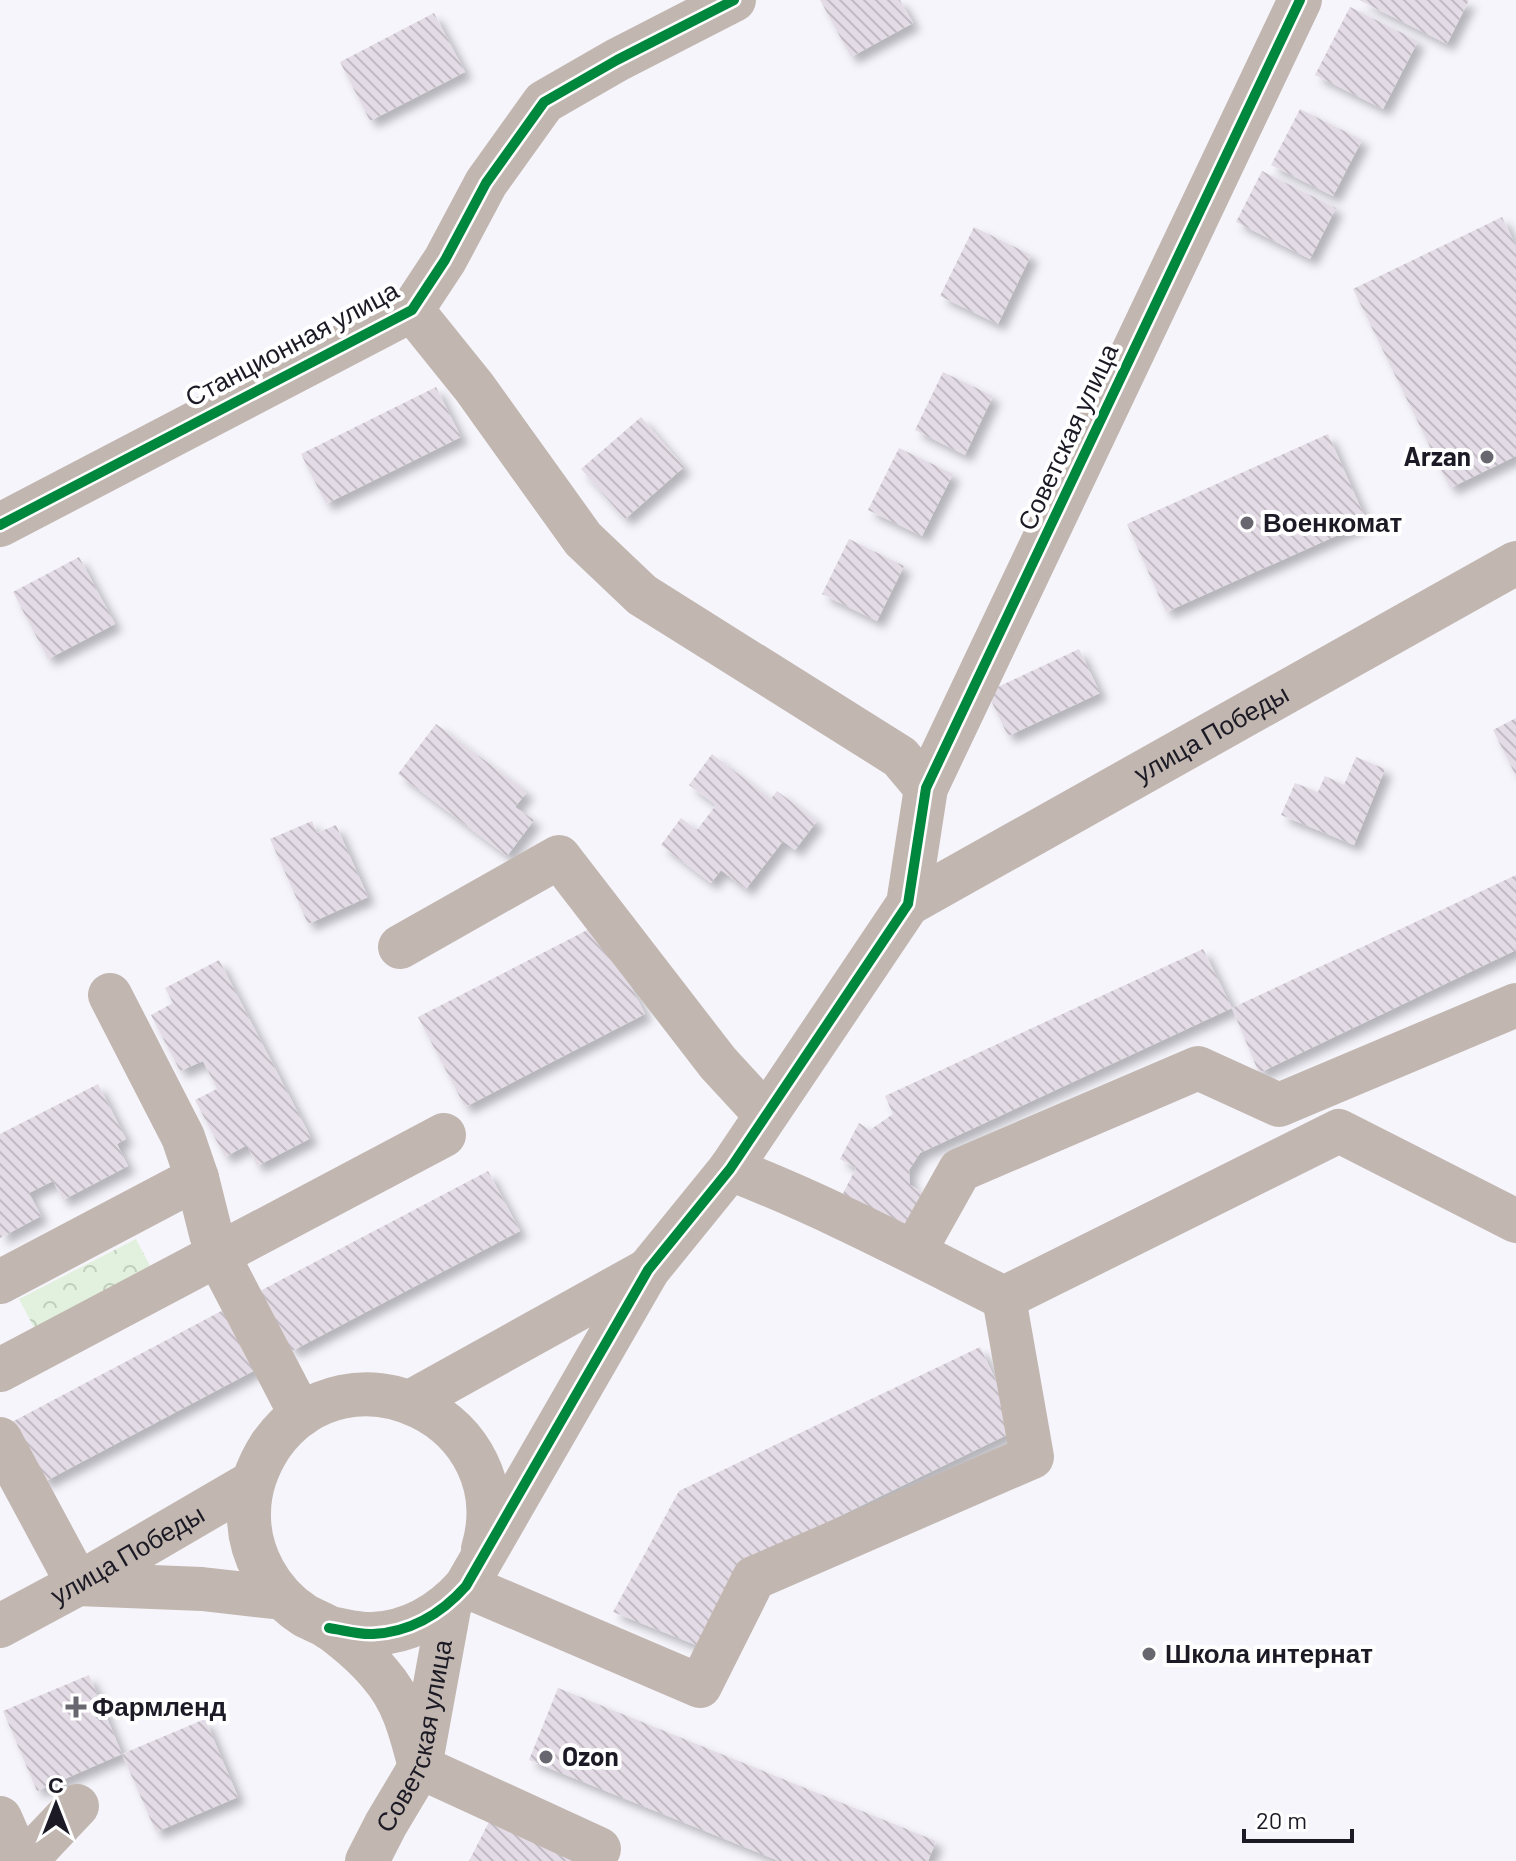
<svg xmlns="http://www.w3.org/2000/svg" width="1516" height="1861" font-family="Barlow,sans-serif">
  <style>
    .park { fill: url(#park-crowns) }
    .building { fill: url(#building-back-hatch); filter: url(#shadow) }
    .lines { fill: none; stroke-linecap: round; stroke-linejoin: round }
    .minor { stroke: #c2b7b0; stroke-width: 44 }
    .cycleway-casing { stroke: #fff; stroke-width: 15 }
    .cycleway { stroke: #00873e; stroke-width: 10 }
    .poi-dot { fill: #686770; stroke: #fff; stroke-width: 3 }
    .labels { text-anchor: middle; stroke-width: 8; stroke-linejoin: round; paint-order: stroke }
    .street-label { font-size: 26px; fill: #1c1a25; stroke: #fff }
    .poi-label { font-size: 26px; font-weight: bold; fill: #1c1a25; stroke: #fff; text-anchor: start }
  </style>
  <defs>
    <pattern id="park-crowns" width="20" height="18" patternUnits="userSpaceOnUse" patternTransform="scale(2)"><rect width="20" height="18" fill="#e2f1dd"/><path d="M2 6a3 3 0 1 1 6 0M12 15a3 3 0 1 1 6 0" fill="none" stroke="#c1cebe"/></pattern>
    <pattern id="building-back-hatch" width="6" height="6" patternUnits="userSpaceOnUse" patternTransform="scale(2)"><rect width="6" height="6" fill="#e3dbe5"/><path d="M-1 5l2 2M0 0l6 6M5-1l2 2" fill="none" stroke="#c2bbc4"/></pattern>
    <filter id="shadow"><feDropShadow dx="7" dy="7" stdDeviation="4" flood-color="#0004"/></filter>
  </defs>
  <rect width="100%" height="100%" fill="#f6f5fc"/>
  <path class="park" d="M 136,1239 L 157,1279 L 40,1339 L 19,1299 Z"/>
  <path class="building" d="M 820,0 L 900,0 L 913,23 L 851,57 Z
    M 1359,0 L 1469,0 L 1447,44 Z
    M 1350,7 L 1418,41 L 1383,109 L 1315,75 Z
    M 434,13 L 465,72 L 370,121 L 340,62 Z
    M 1300,109 L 1362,140 L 1333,196 L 1271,165 Z
    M 1262,171 L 1336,208 L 1310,259 L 1236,222 Z
    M 1502,217 L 1516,246 L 1516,456 L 1450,488 L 1353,289 Z
    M 974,227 L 1031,255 L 998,324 L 940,296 Z
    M 943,372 L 993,396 L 965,455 L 915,430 Z
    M 436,387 L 461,437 L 326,504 L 301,454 Z
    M 641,417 L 684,467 L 625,519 L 581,469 Z
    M 1328,434 L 1367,522 L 1166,612 L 1127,524 Z
    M 899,448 L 953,474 L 922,536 L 868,510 Z
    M 849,539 L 904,566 L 877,621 L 822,594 Z
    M 79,557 L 115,624 L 48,659 L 13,592 Z
    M 1079,649 L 1100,693 L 1008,736 L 987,692 Z
    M 1516,718 L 1516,776 L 1493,730 Z
    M 436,724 L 527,792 L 515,807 L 534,820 L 507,856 L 398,774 Z
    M 712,754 L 771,799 L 777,791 L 817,821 L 795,850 L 783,841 L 746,889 L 721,870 L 711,883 L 661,845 L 681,818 L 697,830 L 716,805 L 689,785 Z
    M 1356,757 L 1385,769 L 1354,845 L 1281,815 L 1295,783 L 1318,792 L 1325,776 L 1344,785 Z
    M 312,821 L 317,833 L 336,825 L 368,897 L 308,924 L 270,839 Z
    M 1516,875 L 1516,950 L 1259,1073 L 1232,1008 Z
    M 599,924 L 645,1014 L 465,1107 L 418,1017 Z
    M 1203,949 L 1232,1008 L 920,1153 L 909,1170 L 910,1185 L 926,1194 L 897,1246 L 832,1215 L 856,1168 L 840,1159 L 859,1123 L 870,1130 L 893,1114 L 885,1096 Z
    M 219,960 L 311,1138 L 257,1166 L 247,1145 L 225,1157 L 195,1100 L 217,1089 L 203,1061 L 180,1071 L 151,1015 L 173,1003 L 165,988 Z
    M 98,1084 L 126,1139 L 117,1144 L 128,1166 L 63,1200 L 53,1181 L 29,1193 L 41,1216 L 0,1238 L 0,1134 Z
    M 488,1171 L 520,1231 L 292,1351 L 260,1291 Z
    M 227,1308 L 259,1368 L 44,1482 L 12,1422 Z
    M 980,1347 L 1019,1429 L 743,1563 L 701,1647 L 613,1612 L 679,1491 Z
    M 89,1675 L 122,1754 L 205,1719 L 238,1797 L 156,1832 L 122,1754 L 37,1791 L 3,1711 Z
    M 558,1688 L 936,1841 L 928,1861 L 779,1861 L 529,1760 Z
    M 493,1814 L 574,1861 L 469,1861 Z"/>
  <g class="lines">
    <g class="minor">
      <path d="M 412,310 L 474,387 L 583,539 L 642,595 L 900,757 L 926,788"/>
      <path d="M 0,525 L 412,310 L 445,260 L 486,183 L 544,102 L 617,60 L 734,0"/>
      <path id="s1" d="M 908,904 L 1516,563"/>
      <path d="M 400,947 L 559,857 L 718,1063 L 765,1114"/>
      <path d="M 110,995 L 183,1137 L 197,1178"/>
      <path d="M 730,1169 C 824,1205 914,1253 1004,1298 L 1339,1131 L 1516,1221"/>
      <path d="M 914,1252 L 960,1170 L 1198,1068 L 1279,1105 L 1516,1005"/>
      <path d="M 0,1282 L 197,1178 L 211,1234 L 223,1265 L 301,1415"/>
      <path d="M 0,1370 L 444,1135"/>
      <path d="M 412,1401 L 648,1270"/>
      <path d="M 0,1439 L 78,1584"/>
      <path d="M 483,1549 C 521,1420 349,1335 271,1445 C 258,1465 249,1489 249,1513 C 248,1553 270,1593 304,1615 C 312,1620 323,1623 331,1629 C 347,1641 367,1658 380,1674 C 404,1701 411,1733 420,1767 L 599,1849 L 593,1861"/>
      <path d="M 78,1584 L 202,1589 L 282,1598"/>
      <path d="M 466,1586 L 700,1686 L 754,1578 L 1032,1457 L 1004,1298"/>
      <path id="s2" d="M 0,1626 L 78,1584 L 253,1482"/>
      <path d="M 329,1628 C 343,1630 359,1635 373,1634 C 411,1632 442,1613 466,1586 L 648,1270 L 730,1169 L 908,904 L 926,788 L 1300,0"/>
      <path d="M 0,1818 L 19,1861"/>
      <path d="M 25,1861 L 77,1806"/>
      <path id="s3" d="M 367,1861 L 386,1824 L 420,1767 L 450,1603"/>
    </g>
    <g class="cycleway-casing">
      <path id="cycleway" d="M 0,525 L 412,310 L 445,260 L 486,183 L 544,102 L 617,60 L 734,0
        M 329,1628 C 343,1630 359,1635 373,1634 C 411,1632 442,1613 466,1586 L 648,1270 L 730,1169 L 908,904 L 926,788 L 1300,0"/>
    </g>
    <use href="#cycleway" class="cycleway"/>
  </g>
  <g class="poi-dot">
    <circle cx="1487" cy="457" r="8"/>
    <circle cx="1247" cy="523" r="8"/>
    <circle cx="1149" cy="1654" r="8"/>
    <path d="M72 1695h8v8h8v8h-8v8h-8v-8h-8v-8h8z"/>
    <circle cx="546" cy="1757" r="8"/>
  </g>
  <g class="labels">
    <g class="street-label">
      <text transform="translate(292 344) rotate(-28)" y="9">Станционная улица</text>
      <text transform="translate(1068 437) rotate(-65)" y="9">Советская улица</text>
      <text dy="9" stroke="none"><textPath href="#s1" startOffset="348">улица Победы</textPath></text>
      <text dy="9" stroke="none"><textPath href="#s2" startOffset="146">улица Победы</textPath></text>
      <text dy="9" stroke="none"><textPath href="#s3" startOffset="136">Советская улица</textPath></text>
    </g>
    <g class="poi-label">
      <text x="1471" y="466" text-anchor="end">Arzan</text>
      <text x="1263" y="532">Военкомат</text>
      <text x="1165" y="1663">Школа интернат</text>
      <text x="92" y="1716">Фармленд</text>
      <text x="562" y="1766">Ozon</text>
    </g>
  </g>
  <g transform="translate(56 1805)" stroke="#ffffff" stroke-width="6" paint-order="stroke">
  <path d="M0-6L14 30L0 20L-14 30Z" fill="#1c1a25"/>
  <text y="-12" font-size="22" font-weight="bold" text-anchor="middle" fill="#1c1a25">С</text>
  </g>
  <path d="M1244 1829v12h108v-12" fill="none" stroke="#1c1a25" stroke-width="4"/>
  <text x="1256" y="1829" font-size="24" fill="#1c1a25" stroke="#ffffff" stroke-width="6" paint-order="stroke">20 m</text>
</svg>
